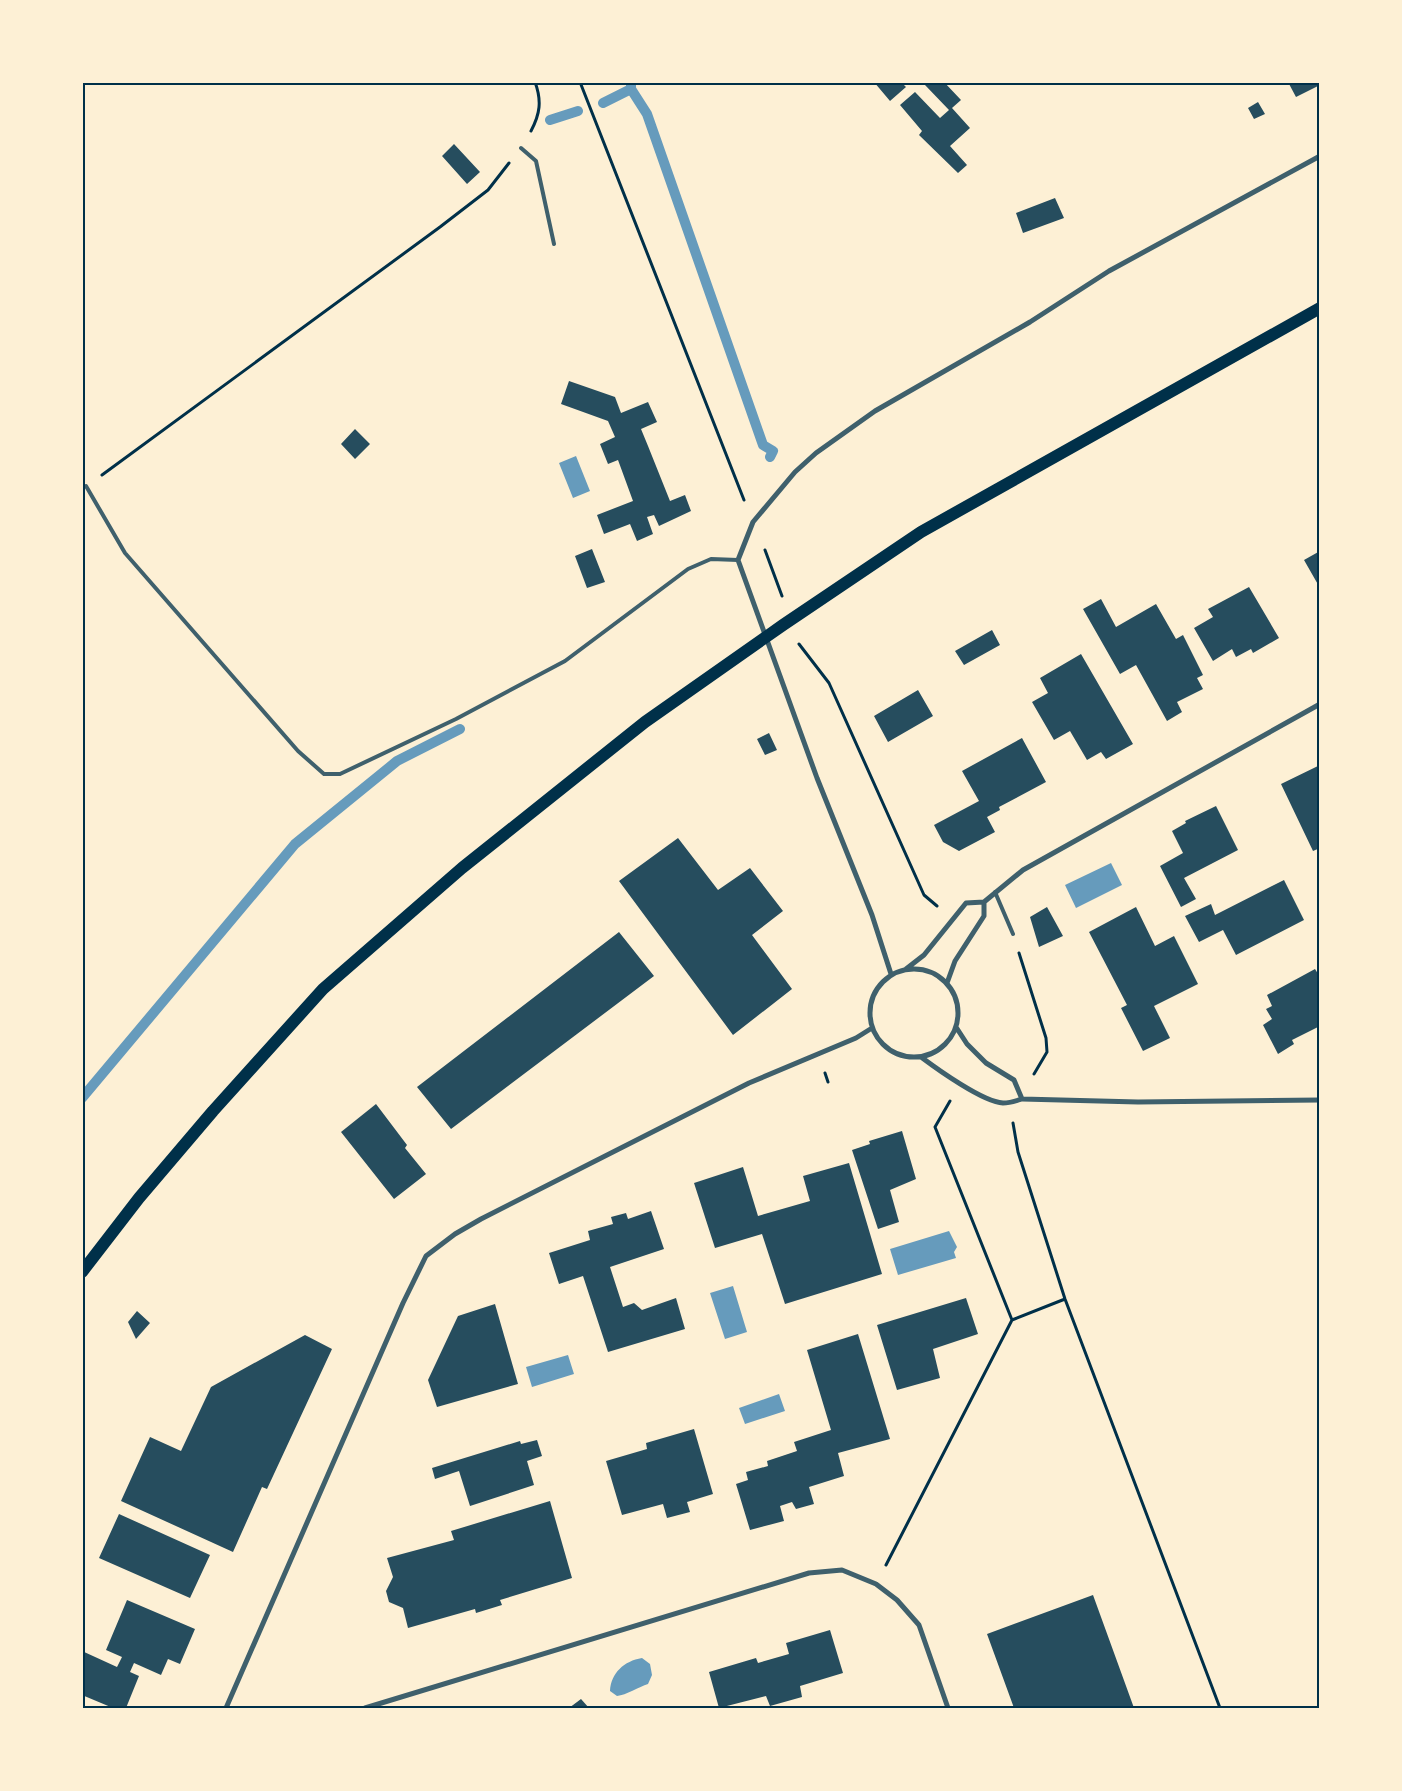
<svg xmlns="http://www.w3.org/2000/svg" width="1402" height="1791" font-family="'Nunito Sans',sans-serif">
  <style>
    .water { fill: #669bbc }
    .lines { fill: none; stroke-linecap: round; stroke-linejoin: round }
    .stream { stroke: #669bbc; stroke-width: 10 }
    .building { fill: #264d5e }
    .path { stroke: #003049; stroke-width: 3 }
    .service { stroke: #3f606c; stroke-width: 4 }
    .minor { stroke: #3f606c; stroke-width: 5 }
    .primary { stroke: #003049; stroke-width: 12 }
    .neatline { fill: none; stroke: #003049; stroke-width: 2 }
  </style>
  <rect width="100%" height="100%" fill="#fdf0d5"/>
  <path class="water" d="M 576,456 L 590,491 L 573,498 L 559,463 Z
    M 1111,863 L 1122,885 L 1076,908 L 1065,885 Z
    M 949,1231 L 957,1247 L 954,1252 L 956,1258 L 898,1275 L 890,1249 Z
    M 733,1286 L 747,1332 L 725,1339 L 710,1293 Z
    M 568,1355 L 574,1374 L 532,1387 L 526,1367 Z
    M 779,1394 L 785,1411 L 745,1424 L 739,1408 Z
    M 642,1658 L 650,1664 L 652,1675 L 648,1684 C 639,1687 626,1695 617,1696 L 610,1691 C 611,1673 624,1661 642,1658 Z"/>
  <g class="lines">
    <path class="stream" d="M 631,82 L 631,89 L 647,114 L 763,445 L 773,451 L 770,457
      M 603,103 L 631,89
      M 550,120 L 578,111
      M 82,1098 L 295,844 L 397,761 L 460,729"/>
  </g>
  <path class="building" d="M 874,82 L 901,82 L 906,87 L 890,101 Z
    M 928,82 L 944,82 L 961,100 L 952,108 L 970,128 L 950,146 L 967,165 L 958,173 L 919,135 L 922,131 L 900,105 L 915,92 L 940,118 L 949,110 L 925,85 Z
    M 1288,82 L 1320,82 L 1320,85 L 1296,97 Z
    M 1258,102 L 1265,114 L 1254,119 L 1248,108 Z
    M 454,144 L 480,172 L 467,184 L 442,156 Z
    M 1055,198 L 1064,218 L 1023,233 L 1016,213 Z
    M 569,381 L 615,397 L 621,413 L 648,402 L 657,422 L 641,429 L 648,446 L 670,501 L 685,495 L 691,511 L 659,526 L 654,515 L 647,517 L 653,534 L 637,541 L 630,524 L 604,534 L 597,515 L 633,501 L 618,460 L 608,464 L 600,444 L 615,437 L 608,421 L 561,404 Z
    M 355,429 L 370,444 L 355,459 L 341,444 Z
    M 592,549 L 605,582 L 587,588 L 575,556 Z
    M 1320,551 L 1320,588 L 1304,560 Z
    M 1249,587 L 1279,638 L 1253,653 L 1251,649 L 1236,657 L 1232,649 L 1213,661 L 1194,628 L 1213,617 L 1208,609 Z
    M 1101,599 L 1116,627 L 1156,604 L 1176,639 L 1183,635 L 1203,675 L 1197,678 L 1203,689 L 1177,702 L 1182,712 L 1167,721 L 1136,665 L 1120,674 L 1083,609 Z
    M 992,630 L 1000,645 L 964,665 L 955,651 Z
    M 1081,654 L 1133,744 L 1106,759 L 1101,752 L 1087,760 L 1070,731 L 1054,740 L 1032,702 L 1048,693 L 1040,678 Z
    M 918,690 L 933,716 L 888,742 L 874,716 Z
    M 769,733 L 777,750 L 765,755 L 757,739 Z
    M 1022,738 L 1046,782 L 999,807 L 1000,810 L 987,817 L 995,832 L 959,851 L 943,842 L 934,825 L 979,801 L 962,771 Z
    M 1320,765 L 1320,848 L 1313,851 L 1281,784 Z
    M 1216,806 L 1238,850 L 1184,878 L 1196,899 L 1181,907 L 1160,866 L 1183,853 L 1172,831 L 1186,823 L 1185,821 Z
    M 678,838 L 718,890 L 750,868 L 783,911 L 752,935 L 792,989 L 733,1035 L 619,881 Z
    M 1284,880 L 1304,920 L 1236,955 L 1223,930 L 1199,942 L 1185,916 L 1211,904 L 1215,915 Z
    M 1047,907 L 1063,936 L 1039,947 L 1030,917 Z
    M 1136,907 L 1155,946 L 1174,936 L 1198,984 L 1154,1006 L 1170,1038 L 1143,1051 L 1121,1008 L 1127,1005 L 1089,932 Z
    M 619,932 L 654,976 L 451,1129 L 417,1087 Z
    M 1315,969 L 1320,977 L 1320,1026 L 1292,1040 L 1294,1044 L 1278,1054 L 1263,1025 L 1272,1019 L 1266,1009 L 1272,1006 L 1267,995 Z
    M 376,1104 L 407,1145 L 405,1148 L 426,1174 L 394,1199 L 341,1132 Z
    M 902,1131 L 916,1179 L 890,1190 L 899,1222 L 878,1229 L 852,1150 L 870,1144 L 869,1141 Z
    M 849,1163 L 882,1274 L 785,1304 L 762,1234 L 715,1248 L 694,1183 L 743,1167 L 758,1216 L 810,1201 L 803,1176 Z
    M 651,1211 L 664,1249 L 610,1267 L 623,1307 L 634,1303 L 642,1310 L 676,1298 L 685,1329 L 608,1352 L 583,1276 L 559,1284 L 549,1253 L 590,1240 L 588,1231 L 613,1224 L 611,1217 L 626,1213 L 628,1219 Z
    M 966,1298 L 978,1334 L 933,1349 L 940,1378 L 897,1390 L 877,1325 Z
    M 495,1304 L 518,1384 L 437,1407 L 428,1380 L 458,1316 Z
    M 137,1311 L 150,1323 L 136,1339 L 128,1322 Z
    M 858,1334 L 890,1439 L 838,1453 L 844,1476 L 809,1487 L 814,1504 L 796,1509 L 792,1502 L 780,1506 L 784,1521 L 750,1530 L 736,1484 L 748,1480 L 746,1472 L 768,1466 L 767,1461 L 797,1451 L 794,1442 L 831,1430 L 807,1350 Z
    M 305,1335 L 332,1349 L 267,1489 L 262,1487 L 233,1552 L 121,1501 L 150,1437 L 181,1451 L 211,1387 Z
    M 694,1429 L 713,1494 L 687,1502 L 690,1512 L 667,1518 L 663,1504 L 622,1515 L 606,1461 L 647,1449 L 646,1443 Z
    M 537,1440 L 542,1456 L 527,1461 L 534,1485 L 470,1506 L 459,1471 L 435,1479 L 432,1468 L 520,1441 L 521,1444 Z
    M 550,1501 L 572,1578 L 500,1600 L 502,1605 L 476,1613 L 475,1609 L 408,1628 L 403,1608 L 389,1602 L 386,1591 L 393,1577 L 387,1558 L 454,1540 L 451,1531 Z
    M 119,1514 L 210,1555 L 190,1598 L 99,1558 Z
    M 1093,1595 L 1134,1708 L 1014,1708 L 987,1634 Z
    M 127,1600 L 195,1629 L 180,1664 L 168,1659 L 161,1675 L 134,1663 L 130,1672 L 139,1676 L 126,1708 L 113,1708 L 82,1695 L 82,1651 L 117,1667 L 122,1657 L 106,1650 Z
    M 830,1630 L 843,1673 L 800,1686 L 802,1697 L 770,1706 L 766,1696 L 719,1708 L 709,1672 L 756,1658 L 758,1663 L 789,1654 L 786,1643 Z
    M 581,1699 L 589,1708 L 569,1708 Z"/>
  <g class="lines">
    <path class="path" d="M 580,82 L 744,500
      M 531,131 C 540,114 542,101 535,82
      M 102,475 L 440,227 L 488,190 L 509,163
      M 765,550 L 782,596
      M 799,644 L 829,683 L 924,895 L 937,906
      M 1019,953 L 1046,1038 L 1047,1052 L 1034,1074
      M 825,1073 L 828,1082
      M 1013,1123 L 1018,1152 L 1065,1299 L 1220,1708
      M 1012,1320 L 1065,1299
      M 886,1565 L 1012,1320 L 935,1127 L 950,1101"/>
    <path class="service" d="M 521,148 L 536,161 L 554,244
      M 86,486 L 125,553 L 298,751 L 324,774 L 340,774 L 456,719 L 565,661 L 688,569 L 711,559 L 738,560
      M 995,892 L 1013,934"/>
    <path class="minor" d="M870 1013a44 44 0 1 1 88 0a44 44 0 1 1-88 0Z
      M 906,969 L 924,955 L 966,903 L 984,902 L 1023,870 L 1320,704
      M 891,974 L 872,915 L 817,778 L 738,560 L 753,522 L 795,472 L 816,453 L 875,411 L 1030,322 L 1109,271 L 1320,156
      M 947,983 L 955,961 L 984,916 L 984,902
      M 956,1027 L 967,1044 L 986,1063 L 1014,1080 L 1022,1099
      M 921,1057 C 937,1069 983,1102 1003,1103 C 1009,1103 1016,1101 1022,1099 L 1138,1102 L 1320,1100
      M 226,1708 L 403,1303 L 426,1256 L 455,1234 L 481,1219 L 749,1083 L 856,1038 L 872,1028
      M 365,1708 L 809,1573 L 842,1570 L 876,1584 L 897,1600 L 919,1625 L 948,1708"/>
    <path class="primary" d="M 82,1272 L 139,1198 L 213,1111 L 323,989 L 462,868 L 645,722 L 783,625 L 921,532 L 1320,308"/>
  </g>
  <rect width="1402" height="1791" fill="none" stroke="#fdf0d5" stroke-width="168"/>
  <rect x="84" y="84" width="1234" height="1623" class="neatline"/>
</svg>
